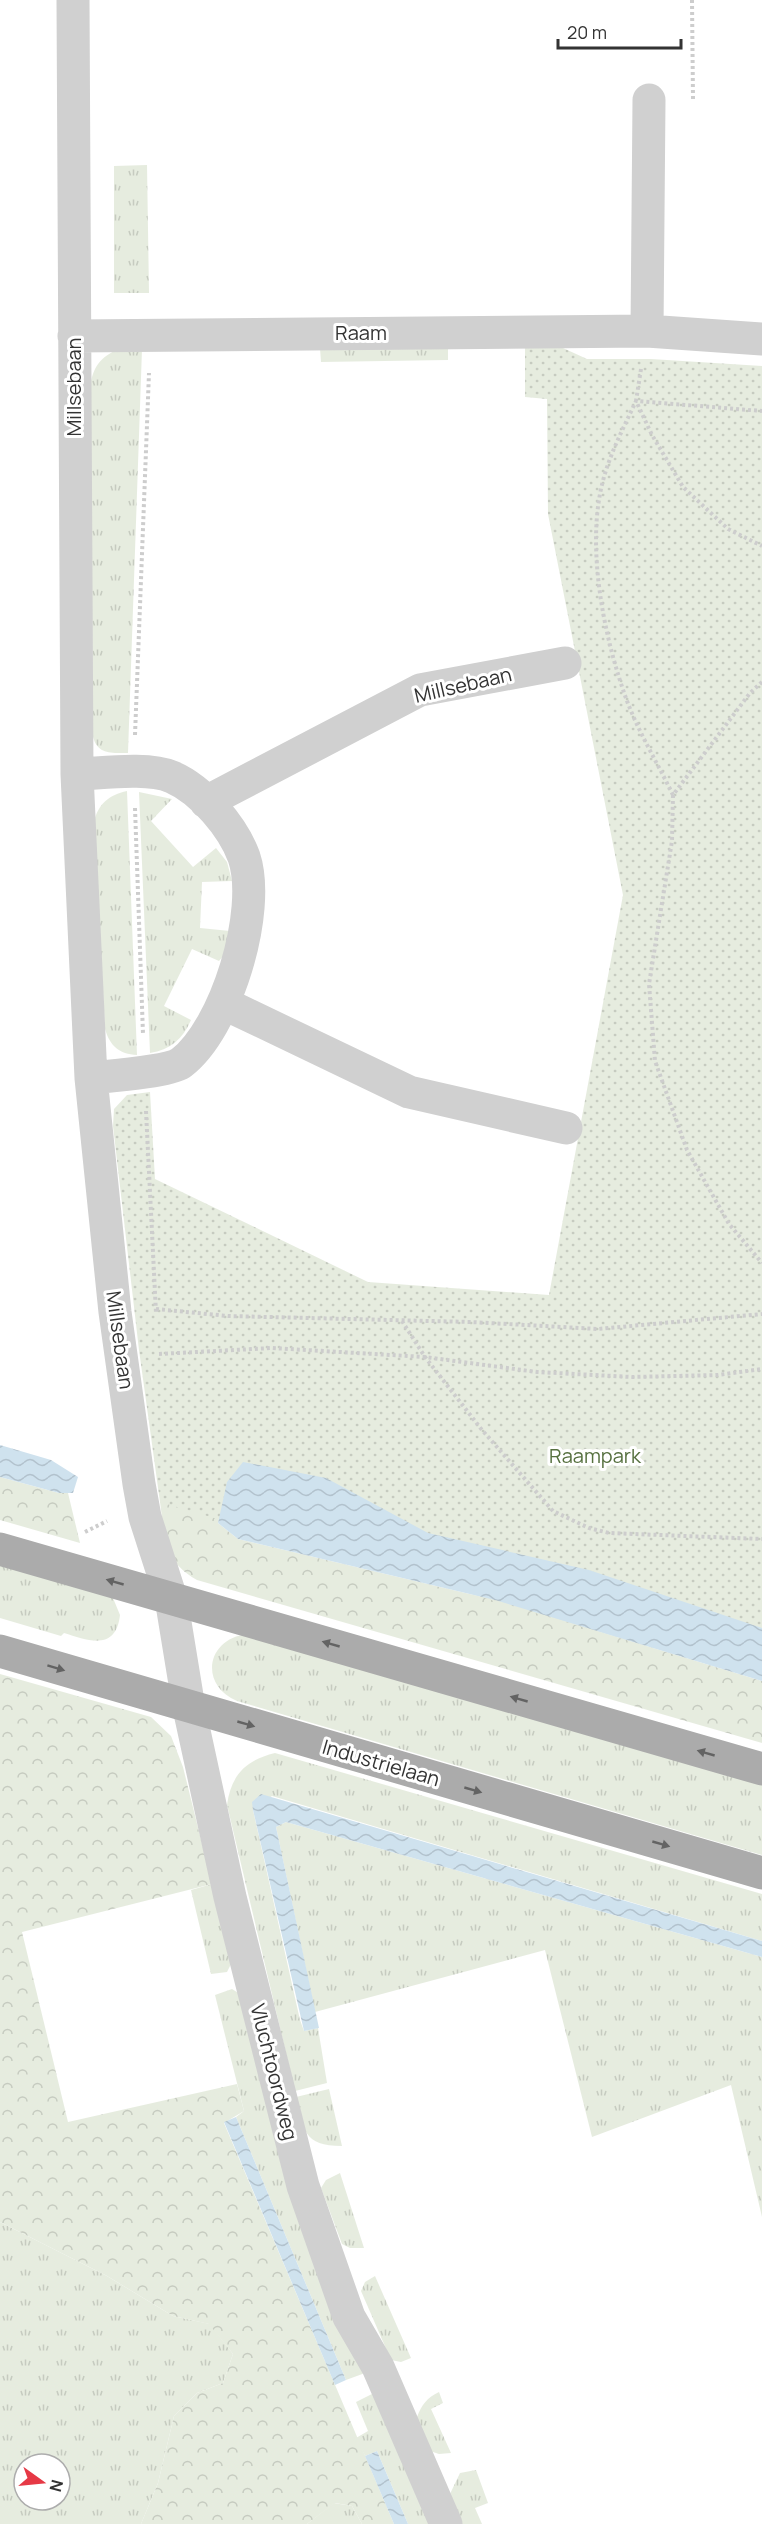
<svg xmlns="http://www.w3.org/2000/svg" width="762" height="2524" font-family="Manrope,sans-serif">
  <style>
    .grass { fill: url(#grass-tufts); fill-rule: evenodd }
    .forest { fill: url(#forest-crowns) }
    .park { fill: url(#park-dots) }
    .water { fill: url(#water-waves) }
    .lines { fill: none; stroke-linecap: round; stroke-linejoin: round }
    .path { stroke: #cdcdcd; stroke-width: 4; stroke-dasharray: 3 3; stroke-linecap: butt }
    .minor { stroke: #d0d0d0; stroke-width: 33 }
    .major { stroke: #ababab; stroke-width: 33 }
    .oneway { fill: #636363 }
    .labels { text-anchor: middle; stroke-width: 6; stroke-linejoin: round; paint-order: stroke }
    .street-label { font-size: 20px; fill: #333; stroke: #fff }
    .park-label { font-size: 20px; fill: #56703f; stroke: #fff }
  </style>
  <defs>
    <pattern id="grass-tufts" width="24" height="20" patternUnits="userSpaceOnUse" patternTransform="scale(1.5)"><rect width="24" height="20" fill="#e6ecdf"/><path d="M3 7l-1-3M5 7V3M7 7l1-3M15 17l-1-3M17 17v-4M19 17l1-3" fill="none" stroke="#c6cbc0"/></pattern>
    <pattern id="forest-crowns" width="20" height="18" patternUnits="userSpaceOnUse" patternTransform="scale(1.5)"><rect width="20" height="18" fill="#e6ecdf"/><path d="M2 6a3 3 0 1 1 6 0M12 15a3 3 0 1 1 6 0" fill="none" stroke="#c6cbc0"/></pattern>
    <pattern id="park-dots" width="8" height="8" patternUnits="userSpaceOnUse" patternTransform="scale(1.5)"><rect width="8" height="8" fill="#e6ecdf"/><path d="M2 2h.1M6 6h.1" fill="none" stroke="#c6cbc0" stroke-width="1.8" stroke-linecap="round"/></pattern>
    <pattern id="water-waves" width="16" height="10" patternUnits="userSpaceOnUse" patternTransform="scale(1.5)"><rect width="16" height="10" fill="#cfe2ee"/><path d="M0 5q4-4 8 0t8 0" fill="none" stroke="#b2c2cd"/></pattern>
  </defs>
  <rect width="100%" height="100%" fill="#fff"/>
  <path class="grass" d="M 147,165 L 149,293 L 114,293 L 114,166 Z
    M 320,348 L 448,348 L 448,360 L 321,362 Z
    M 119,349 L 142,349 L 128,753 C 112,753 98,755 93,737 L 90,387 C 93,367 100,357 119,349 Z
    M 127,791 L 137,1055 C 119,1054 110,1046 105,1029 L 94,822 C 98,804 109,795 127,791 Z
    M 139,792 L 172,799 L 151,821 L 193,867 L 216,848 L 227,862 L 232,881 L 202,882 L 200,928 L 230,931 L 224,955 L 219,961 L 192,949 L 164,1006 L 191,1020 C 183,1039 170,1050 150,1053 Z
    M 0,1561 L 113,1598 L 120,1615 C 116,1651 89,1641 64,1633 L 61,1636 L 0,1618 Z
    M 248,1634 L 762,1782 L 762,1855 L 237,1701 C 198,1684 207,1638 248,1634 Z
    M 275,1753 L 762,1894 L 762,1941 L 272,1796 L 253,1810 L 300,2020 L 304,2031 L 318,2028 L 327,2083 L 295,2091 L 227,1805 C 231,1775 246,1760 275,1753 Z
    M 286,1822 L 762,1957 L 762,2217 L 731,2085 L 592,2137 L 545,1950 L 315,2012 L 276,1827 Z
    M 212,1884 L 231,1964 L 227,1972 L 211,1974 L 191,1890 Z
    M 232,1989 L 240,1994 L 365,2373 L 346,2380 L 236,2117 L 244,2111 L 215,1995 Z
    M 329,2089 L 342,2146 C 303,2146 304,2130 296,2097 Z
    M 340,2173 L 364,2248 L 350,2248 L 342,2244 L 321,2188 L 326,2180 Z
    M 0,2222 L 107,2276 L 173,2316 L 210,2324 L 233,2354 L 223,2383 L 197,2393 L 174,2416 L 158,2483 L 141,2524 L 0,2524 ZM 24,2464 L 60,2464 L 60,2500 L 24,2500 Z
    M 375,2276 L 411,2358 L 401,2362 L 391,2360 L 361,2291 L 365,2282 Z
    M 439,2392 L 443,2403 L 431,2409 L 451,2453 L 439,2454 L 430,2451 L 417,2417 C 422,2404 427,2398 439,2392 Z
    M 374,2393 L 431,2524 L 408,2524 L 377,2451 L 365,2456 L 356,2438 L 368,2431 L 356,2402 Z
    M 476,2470 L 488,2503 L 475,2508 L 482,2524 L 460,2524 L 449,2496 L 460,2473 Z
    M 334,2503 L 352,2506 L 362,2524 L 307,2524 Z"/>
  <path class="forest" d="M 253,1360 L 218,1523 L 238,1539 L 495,1600 L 762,1681 L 762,1743 L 197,1580 C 163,1561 165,1537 160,1502 L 168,1501 Z
    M 0,1477 L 59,1493 L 68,1493 L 80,1543 L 0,1520 Z
    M 0,1674 L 151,1717 L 171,1736 L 183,1767 L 212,1884 L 22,1932 L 68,2122 L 237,2084 L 244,2111 L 224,2123 L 394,2524 L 362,2524 L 352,2506 L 335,2503 L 307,2524 L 141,2524 L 158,2483 L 174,2416 L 197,2393 L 223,2383 L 233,2354 L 209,2324 L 173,2316 L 107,2276 L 0,2222 Z"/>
  <path class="park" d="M 525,348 L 563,348 L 587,359 L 651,359 L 762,366 L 762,1680 L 160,1502 L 139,1350 L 113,1126 L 114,1109 L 127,1095 L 150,1092 L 155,1179 L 368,1282 L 549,1295 L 623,895 L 548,514 L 547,399 L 525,397 Z"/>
  <path class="water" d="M 0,1445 L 51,1460 L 78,1477 L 73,1493 L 59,1493 L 0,1477 Z
    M 243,1462 L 326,1478 L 428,1533 L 589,1570 L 762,1628 L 762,1681 L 495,1600 L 238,1539 L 218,1523 L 227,1482 Z
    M 261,1794 L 762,1941 L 762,1957 L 286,1822 L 276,1827 L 319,2028 L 304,2031 L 253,1810 L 252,1802 Z
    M 236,2117 L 346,2380 L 335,2385 L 224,2122 Z
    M 377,2451 L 408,2524 L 394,2524 L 365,2456 Z"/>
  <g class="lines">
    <path class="path" d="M 692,0 L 693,99
      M 641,369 L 636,401 L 652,435 L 683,487 L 728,529 L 762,546
      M 762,682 L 750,693 L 673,795 L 672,841 L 649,984 L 655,1061 L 687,1150 L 729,1224 L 762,1263
      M 135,735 L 149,373
      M 673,795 C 658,764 639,733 627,701 C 605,641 588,557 600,494 C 606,461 622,431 636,401 L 762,411
      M 135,808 L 143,1034
      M 146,1111 L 156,1313
      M 156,1309 L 228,1316 L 471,1322 L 598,1329 L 762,1314
      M 402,1321 L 425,1357 L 482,1430 L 553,1511 L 589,1528 L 609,1533 L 762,1539
      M 159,1354 L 272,1348 L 425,1357 L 537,1372 L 632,1377 L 718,1375 L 762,1369
      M 85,1532 L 107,1521"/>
    <path class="minor" d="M 73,0 L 77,774 L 91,1078 L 115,1312 L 139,1484 L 145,1517 L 171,1598 L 189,1708 L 230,1897 L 303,2186 L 349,2317 L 378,2367 L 446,2524
      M 647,331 L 649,100
      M 74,336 L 647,331 L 762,339
      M 77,774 C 104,773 148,767 172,777 C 202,790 233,827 244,857 C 262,911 226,1029 181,1063 C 167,1072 110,1076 91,1078
      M 206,802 L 420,690 L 565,663
      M 223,1003 L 409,1092 L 566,1128"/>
    <path class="major" d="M 0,1549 L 762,1769
      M 0,1651 L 762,1873"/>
  </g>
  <defs><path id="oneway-solid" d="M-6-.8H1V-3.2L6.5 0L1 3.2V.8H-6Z" transform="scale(1.5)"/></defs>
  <g class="oneway">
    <use href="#oneway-solid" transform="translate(115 1582) rotate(-164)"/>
    <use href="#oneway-solid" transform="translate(331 1644) rotate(-164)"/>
    <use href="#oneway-solid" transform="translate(56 1668) rotate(17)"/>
    <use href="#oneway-solid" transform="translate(519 1699) rotate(-164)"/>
    <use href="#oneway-solid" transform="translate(246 1724) rotate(16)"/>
    <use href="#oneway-solid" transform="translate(706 1753) rotate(-164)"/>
    <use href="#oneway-solid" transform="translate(473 1790) rotate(16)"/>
    <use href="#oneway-solid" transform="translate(661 1844) rotate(16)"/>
  </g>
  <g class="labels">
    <g class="street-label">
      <text x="361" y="340">Raam</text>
      <text transform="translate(74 387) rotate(-90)" y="7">Millsebaan</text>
      <text transform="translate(463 685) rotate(-13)" y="7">Millsebaan</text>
      <text transform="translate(120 1340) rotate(82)" y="7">Millsebaan</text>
      <text transform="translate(381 1763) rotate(16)" y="7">Industrielaan</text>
      <text transform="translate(274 2072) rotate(76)" y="7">Vluchtoordweg</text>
    </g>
    <g class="park-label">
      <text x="595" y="1463">Raampark</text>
    </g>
  </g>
  <g transform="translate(42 2482) rotate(105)"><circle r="28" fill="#ffffff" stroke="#adadad" stroke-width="1.5"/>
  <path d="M0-4.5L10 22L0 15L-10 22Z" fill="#e63946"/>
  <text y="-9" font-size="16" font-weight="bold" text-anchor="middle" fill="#333333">N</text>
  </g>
  <path d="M558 39v9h123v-9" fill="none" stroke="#333333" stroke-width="3"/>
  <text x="567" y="39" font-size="18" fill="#333333" stroke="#ffffff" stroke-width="4.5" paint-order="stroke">20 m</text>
</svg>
